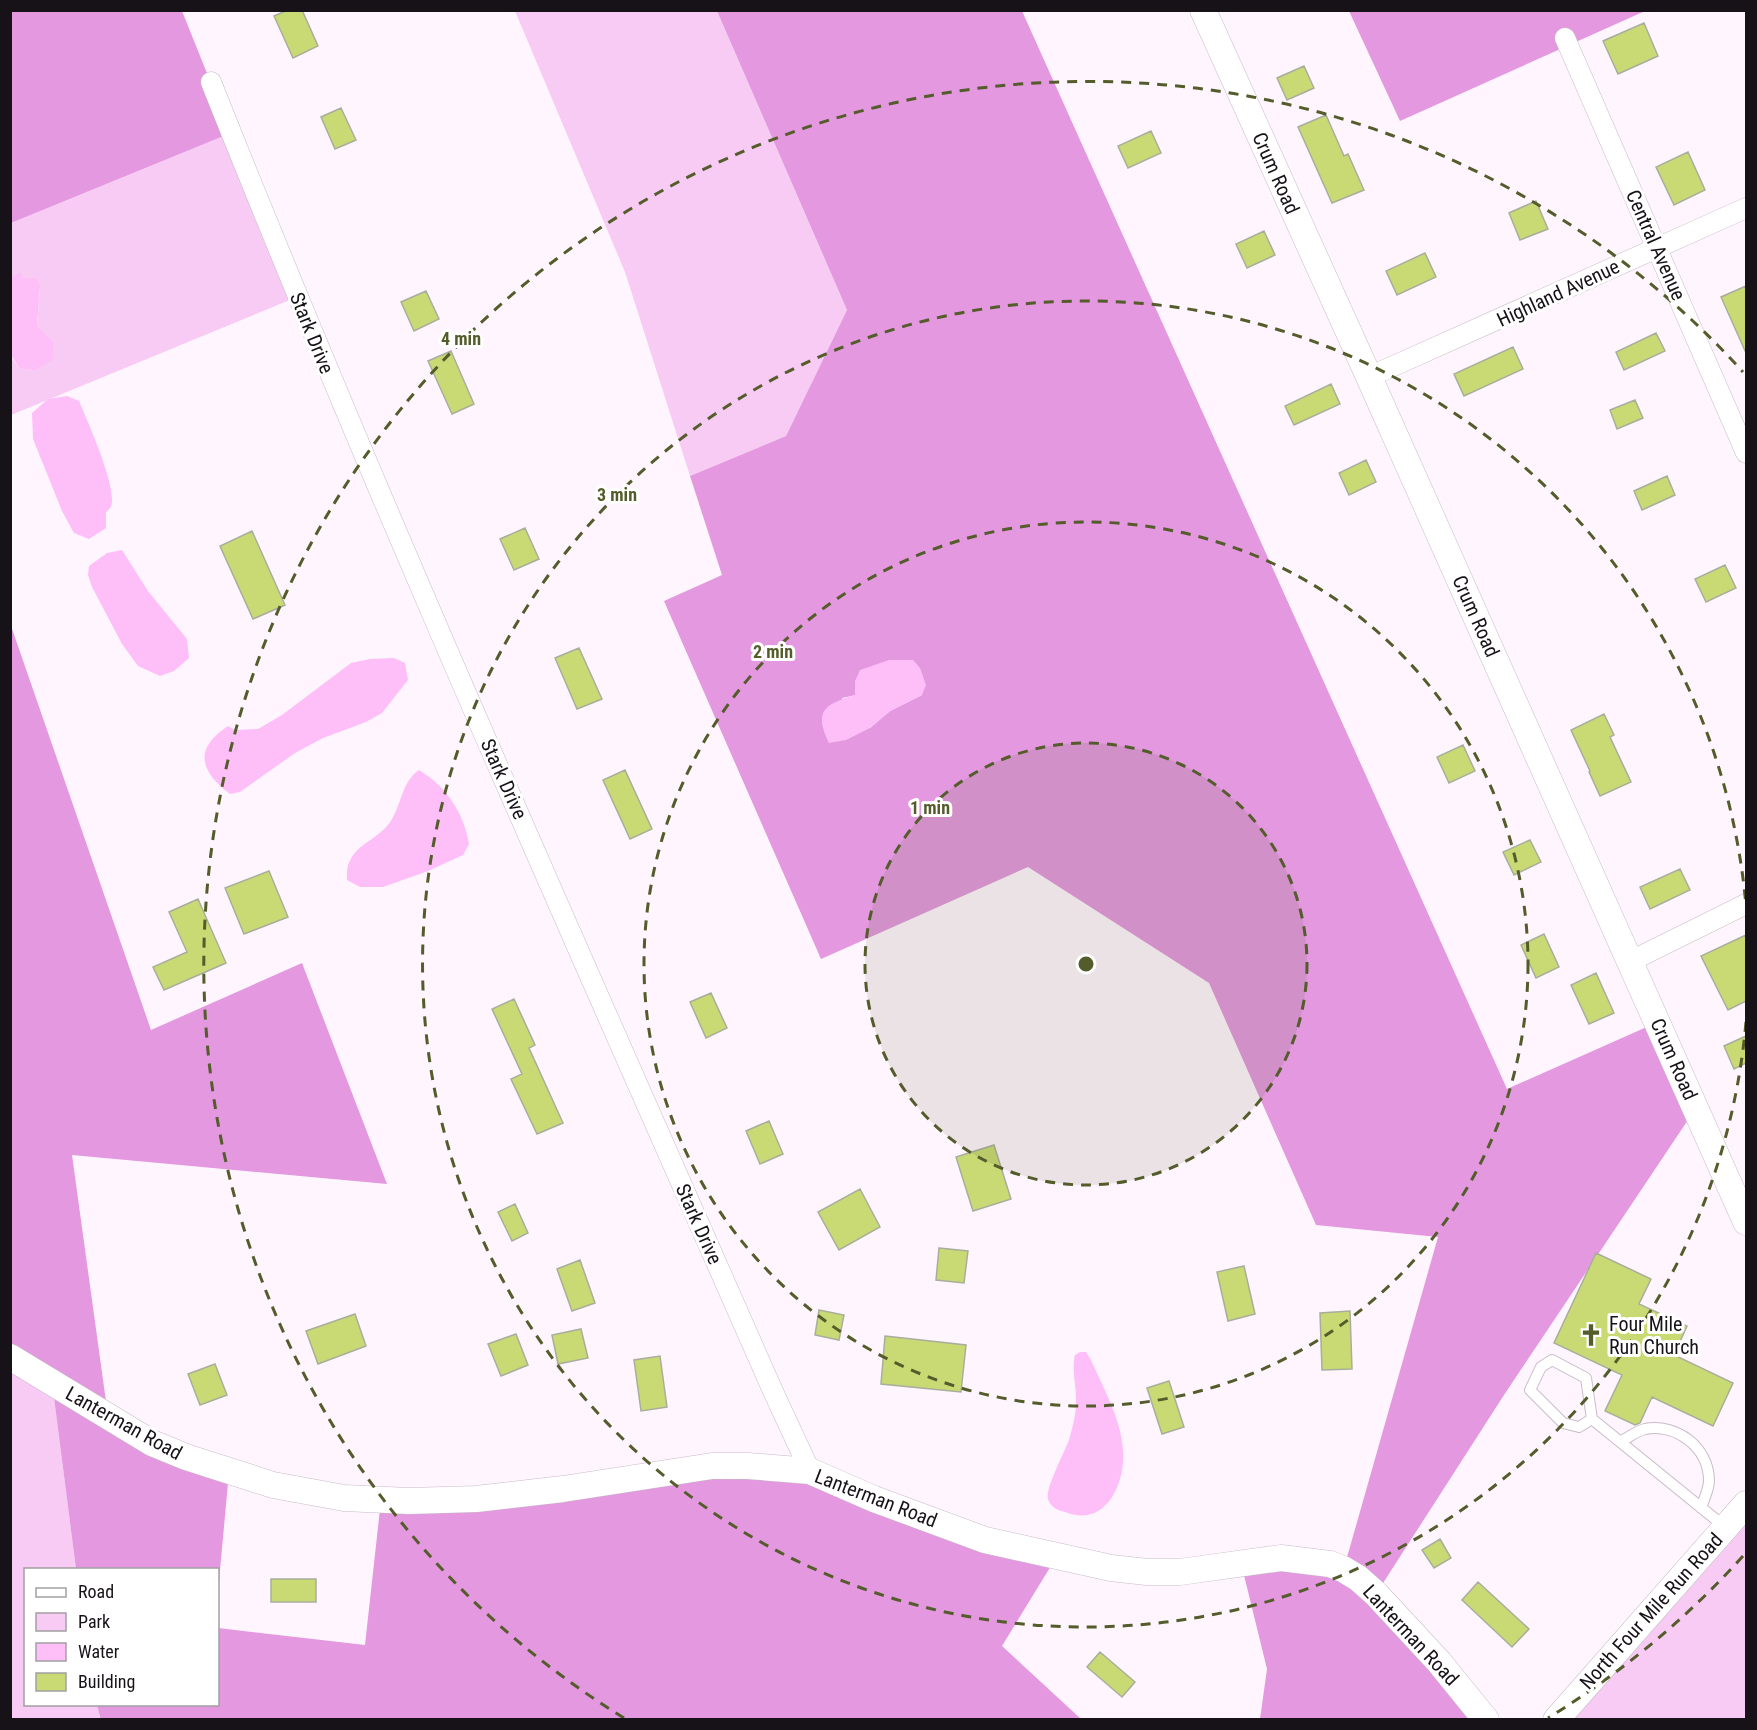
<svg xmlns="http://www.w3.org/2000/svg" width="1757" height="1730" font-family="'Roboto Condensed',sans-serif">
  <style>
    .green { fill: #f7cbf3 }
    .forest { fill: #e398df; fill-rule: evenodd }
    .water { fill: #febff9 }
    .building { fill: #c9da75; stroke: #a9ad9c; stroke-width: 1.5 }
    .lines { fill: none; stroke-linecap: round; stroke-linejoin: round }
    .service-casing { stroke: #c9bbc8; stroke-width: 12 }
    .minor-casing { stroke: #c9bbc8; stroke-width: 21 }
    .tertiary-casing { stroke: #c9bbc8; stroke-width: 27 }
    .service { stroke: #fff; stroke-width: 10 }
    .minor { stroke: #fff; stroke-width: 20 }
    .tertiary { stroke: #fff; stroke-width: 26 }
    .ring { fill: none; stroke: #545c2b; stroke-width: 3; stroke-dasharray: 10 8 }
    .labels { text-anchor: middle; stroke-width: 6; stroke-linejoin: round; paint-order: stroke }
    .street-label { font-size: 20px; fill: #171217; stroke: #fff }
    .poi-label { font-size: 20px; fill: #171217; stroke: #fff; text-anchor: start }
    .centre { fill: #545c2b; stroke: #fff; stroke-width: 3 }
    .ring-label { font-size: 18px; text-anchor: middle; font-weight: bold; fill: #545c2b; stroke: #fff; stroke-width: 6; stroke-linejoin: round; paint-order: stroke }
  </style>
  <rect width="100%" height="100%" fill="#fff5fe"/>
  <path class="green" d="M 515,11 L 717,11 L 847,310 L 786,436 L 690,476 L 625,272 Z
    M 231,133 L 297,297 L 11,415 L 10,355 L 19,368 L 53,359 L 53,343 L 37,325 L 40,288 L 23,278 L 11,278 L 11,223 Z
    M 10,1357 L 52,1382 L 76,1569 L 26,1570 L 26,1704 L 97,1705 L 101,1719 L 11,1719 Z
    M 1746,1504 L 1746,1719 L 1556,1720 Z"/>
  <path class="forest" d="M 11,11 L 182,11 L 231,133 L 11,223 Z
    M 717,11 L 1022,11 L 1507,1089 L 1658,1022 L 1696,1108 L 1504,1395 L 1376,1594 L 1471,1719 L 1260,1719 L 1267,1669 L 1241,1563 L 1344,1568 L 1438,1237 L 1316,1225 L 1209,983 L 1028,867 L 821,959 L 664,601 L 722,575 L 690,476 L 786,436 L 847,310 ZM 856,695 L 922,695 L 890,711 L 870,728 L 842,698 Z
    M 1349,11 L 1645,11 L 1400,121 Z
    M 10,623 L 151,1030 L 302,963 L 387,1184 L 72,1155 L 108,1416 L 229,1472 L 218,1592 L 218,1570 L 76,1569 L 52,1382 L 11,1357 Z
    M 748,1466 L 1057,1556 L 1002,1646 L 1081,1719 L 101,1720 L 97,1705 L 218,1704 L 218,1628 L 365,1645 L 381,1500 Z"/>
  <path class="water" d="M 20,272 L 23,278 L 37,279 L 40,287 L 37,325 L 53,342 L 53,359 L 36,370 L 19,368 L 11,355 L 11,278 Z
    M 67,396 L 79,401 C 87,420 118,489 111,506 C 111,508 107,511 106,513 L 106,528 L 89,539 L 74,533 L 62,511 L 33,439 L 32,413 L 48,399 Z
    M 122,550 L 148,591 L 187,639 L 189,658 L 174,671 L 160,676 L 138,666 L 122,644 L 92,587 L 88,575 L 89,566 L 107,553 Z
    M 394,658 L 405,663 L 408,680 L 382,713 L 366,722 L 323,738 L 295,753 L 240,792 L 230,794 C 200,771 193,749 228,726 L 235,730 L 258,729 L 282,715 L 351,663 L 370,659 Z
    M 889,660 L 913,660 L 920,668 L 926,685 L 922,695 L 890,711 L 870,728 L 846,740 L 829,743 C 813,711 825,704 855,695 L 855,681 L 860,670 Z
    M 419,770 C 446,786 464,813 469,844 L 463,855 L 428,871 L 383,887 L 360,887 L 347,880 C 344,844 379,843 392,819 C 402,802 402,782 419,770 Z
    M 1080,1352 L 1086,1352 L 1091,1360 C 1105,1392 1126,1427 1123,1463 C 1120,1495 1100,1526 1065,1512 C 1058,1510 1051,1508 1048,1499 C 1045,1489 1064,1453 1069,1440 C 1072,1429 1076,1415 1076,1404 C 1077,1387 1071,1372 1075,1355 Z"/>
  <path class="building" d="M 288,10 L 302,10 L 318,46 L 293,58 L 274,16 Z
    M 1644,23 L 1658,56 L 1618,74 L 1603,41 Z
    M 1304,66 L 1314,88 L 1287,100 L 1277,78 Z
    M 341,108 L 356,140 L 335,149 L 321,117 Z
    M 1326,115 L 1344,156 L 1348,154 L 1364,190 L 1332,203 L 1298,127 Z
    M 1151,131 L 1161,153 L 1128,168 L 1118,146 Z
    M 1688,152 L 1705,190 L 1674,205 L 1656,167 Z
    M 1536,201 L 1548,229 L 1520,240 L 1509,213 Z
    M 1264,231 L 1275,255 L 1247,268 L 1236,244 Z
    M 1425,253 L 1436,277 L 1397,295 L 1386,271 Z
    M 1746,286 L 1746,353 L 1721,297 Z
    M 426,291 L 439,319 L 414,331 L 401,302 Z
    M 1656,333 L 1665,351 L 1624,370 L 1616,352 Z
    M 1513,347 L 1523,369 L 1464,396 L 1454,374 Z
    M 451,351 L 474,404 L 452,414 L 428,361 Z
    M 1331,384 L 1340,404 L 1294,425 L 1285,406 Z
    M 1635,400 L 1643,418 L 1617,429 L 1610,410 Z
    M 1366,460 L 1376,482 L 1349,495 L 1339,473 Z
    M 1667,476 L 1675,495 L 1642,510 L 1634,491 Z
    M 525,528 L 539,559 L 514,570 L 500,539 Z
    M 252,531 L 285,605 L 253,619 L 220,546 Z
    M 1725,565 L 1736,588 L 1706,602 L 1695,579 Z
    M 579,648 L 602,699 L 577,709 L 555,658 Z
    M 1604,714 L 1614,735 L 1610,737 L 1631,782 L 1600,796 L 1589,772 L 1590,771 L 1571,730 Z
    M 1463,745 L 1475,771 L 1449,783 L 1437,757 Z
    M 625,770 L 652,829 L 630,839 L 603,780 Z
    M 1530,840 L 1541,862 L 1514,875 L 1503,852 Z
    M 1680,869 L 1690,890 L 1650,909 L 1640,887 Z
    M 269,871 L 288,917 L 244,934 L 225,888 Z
    M 198,899 L 226,963 L 164,990 L 153,967 L 187,952 L 169,912 Z
    M 1544,934 L 1559,967 L 1536,978 L 1521,945 Z
    M 1746,935 L 1746,1001 L 1728,1010 L 1701,956 Z
    M 1596,973 L 1614,1013 L 1589,1024 L 1571,985 Z
    M 711,993 L 727,1028 L 706,1038 L 690,1002 Z
    M 514,999 L 535,1045 L 529,1048 L 563,1123 L 537,1134 L 511,1079 L 522,1074 L 492,1009 Z
    M 1746,1036 L 1746,1063 L 1734,1069 L 1724,1046 Z
    M 769,1121 L 783,1154 L 760,1164 L 746,1131 Z
    M 994,1145 L 1011,1199 L 973,1211 L 956,1157 Z
    M 860,1189 L 880,1227 L 839,1250 L 818,1212 Z
    M 515,1204 L 528,1233 L 512,1241 L 498,1212 Z
    M 939,1248 L 968,1251 L 964,1283 L 936,1280 Z
    M 1596,1253 L 1651,1279 L 1639,1304 L 1687,1326 L 1674,1355 L 1733,1383 L 1713,1426 L 1652,1397 L 1640,1423 L 1635,1425 L 1605,1411 L 1622,1375 L 1554,1343 Z
    M 580,1260 L 595,1303 L 572,1311 L 557,1269 Z
    M 1244,1266 L 1255,1314 L 1228,1321 L 1217,1272 Z
    M 819,1310 L 844,1315 L 839,1340 L 815,1335 Z
    M 1350,1311 L 1352,1369 L 1322,1370 L 1320,1313 Z
    M 355,1314 L 366,1346 L 318,1364 L 306,1331 Z
    M 581,1329 L 588,1358 L 558,1364 L 552,1335 Z
    M 516,1334 L 528,1365 L 501,1376 L 488,1344 Z
    M 885,1336 L 966,1345 L 961,1392 L 881,1384 Z
    M 660,1356 L 667,1407 L 641,1411 L 634,1360 Z
    M 215,1364 L 227,1395 L 200,1405 L 188,1374 Z
    M 1169,1381 L 1184,1427 L 1162,1434 L 1147,1388 Z
    M 1440,1539 L 1451,1558 L 1434,1568 L 1422,1550 Z
    M 271,1579 L 316,1579 L 316,1602 L 271,1602 Z
    M 1478,1582 L 1529,1629 L 1512,1647 L 1462,1600 Z
    M 1100,1652 L 1135,1682 L 1122,1697 L 1087,1667 Z"/>
  <g class="lines">
    <g class="service-casing">
      <path id="service" d="M 1592,1419 L 1579,1427 L 1563,1423 L 1530,1390 L 1541,1367 L 1552,1360 L 1586,1378 L 1592,1419 L 1725,1527
        M 1620,1442 C 1628,1438 1636,1431 1645,1429 C 1676,1423 1709,1447 1709,1481 C 1709,1489 1704,1499 1701,1508"/>
    </g>
    <g class="minor-casing">
      <path id="minor" d="M 1565,38 L 1746,453
        M 211,82 C 386,522 581,955 772,1389 L 810,1471
        M 1369,377 L 1746,208
        M 1631,961 L 1746,904"/>
    </g>
    <g class="tertiary-casing">
      <path id="tertiary" d="M 1203,10 L 1369,377 L 1746,1222
        M 10,1357 L 152,1443 L 186,1457 L 273,1485 L 344,1498 L 409,1501 L 476,1499 L 563,1489 L 712,1466 L 748,1466 L 810,1471 L 874,1499 L 985,1540 L 1111,1568 L 1147,1572 L 1180,1572 L 1281,1558 L 1330,1564 L 1343,1569 L 1358,1578 L 1376,1594 L 1439,1662 L 1486,1720
        M 1556,1720 L 1746,1504"/>
    </g>
    <use href="#service" class="service"/>
    <use href="#minor" class="minor"/>
    <use href="#tertiary" class="tertiary"/>
  </g>
  <circle cx="1086" cy="964" r="221" fill="#545c2b" fill-opacity=".12"/>
  <g class="ring">
    <circle cx="1086" cy="964" r="221"/>
    <circle cx="1086" cy="964" r="442"/>
    <path d="M1746 1022A663 663 0 1 1 1746 906"/>
    <path d="M1743 1556A884 884 0 0 1 1548 1718M624 1718A884 884 0 1 1 1743 372"/>
  </g>
  <defs>
    <g id="church-bare" transform="scale(1.8)"><path d="M-1.2-6h2.4v3.5h3.3v2.4h-3.3V6h-2.4V-.1h-3.3v-2.4h3.3Z" fill="#545c2b" stroke="#fff" stroke-width="2.5" paint-order="stroke"/></g>
  </defs>
  <g fill-rule="evenodd">
    <use href="#church-bare" x="1591" y="1335"/>
  </g>
  <g class="labels">
    <g class="street-label">
      <text transform="translate(1276 173) rotate(66)" y="7">Crum Road</text>
      <text transform="translate(1656 245) rotate(66)" y="7">Central Avenue</text>
      <text transform="translate(1558 293) rotate(-25)" y="7">Highland Avenue</text>
      <text transform="translate(312 333) rotate(68)" y="7">Stark Drive</text>
      <text transform="translate(1476 616) rotate(66)" y="7">Crum Road</text>
      <text transform="translate(504 779) rotate(66)" y="7">Stark Drive</text>
      <text transform="translate(1674 1059) rotate(66)" y="7">Crum Road</text>
      <text transform="translate(699 1224) rotate(66)" y="7">Stark Drive</text>
      <text transform="translate(124 1423) rotate(29)" y="7">Lanterman Road</text>
      <text transform="translate(876 1498) rotate(21)" y="7">Lanterman Road</text>
      <text transform="translate(1651 1611) rotate(-48)" y="7">North Four Mile Run Road</text>
      <text transform="translate(1411 1635) rotate(47)" y="7">Lanterman Road</text>
    </g>
    <g class="poi-label">
      <text x="1609" y="1331">Four Mile<tspan x="1609" dy="23">Run Church</tspan></text>
    </g>
  </g>
  <circle cx="1086" cy="964" r="9" class="centre"/>
  <g class="ring-label">
    <text x="461" y="345">4 min</text>
    <text x="617" y="501">3 min</text>
    <text x="773" y="658">2 min</text>
    <text x="930" y="814">1 min</text>
  </g>
  <rect width="1757" height="1730" fill="none" stroke="#171217" stroke-width="24"/>
  <rect x="24" y="1568" width="195" height="138" fill="#ffffff" stroke="#a2a0a2" stroke-width="1.5"/>
  <rect x="36" y="1588" width="30" height="9" fill="#ffffff" stroke="#a2a0a2" stroke-width="1.5"/>
  <text x="78" y="1598" font-size="18" fill="#171217">Road</text>
  <rect x="36" y="1613" width="30" height="18" fill="#f7cbf3" stroke="#a2a0a2" stroke-width="1.5"/>
  <text x="78" y="1628" font-size="18" fill="#171217">Park</text>
  <rect x="36" y="1643" width="30" height="18" fill="#febff9" stroke="#a2a0a2" stroke-width="1.5"/>
  <text x="78" y="1658" font-size="18" fill="#171217">Water</text>
  <rect x="36" y="1673" width="30" height="18" fill="#c9da75" stroke="#a2a0a2" stroke-width="1.5"/>
  <text x="78" y="1688" font-size="18" fill="#171217">Building</text>
</svg>
